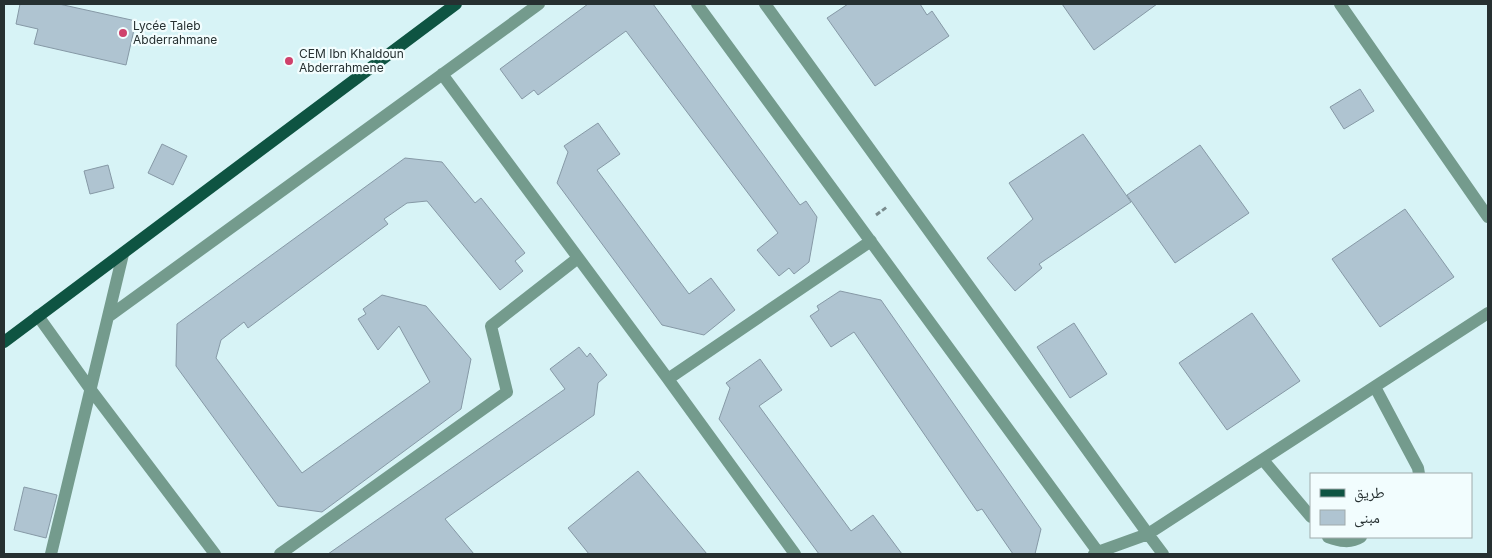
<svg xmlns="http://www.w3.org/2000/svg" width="1492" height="558" font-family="Inter,'Noto Naskh Arabic',sans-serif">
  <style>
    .building { fill: #afc4d1; stroke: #8699a6 }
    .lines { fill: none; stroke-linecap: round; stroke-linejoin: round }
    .path { stroke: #798b8d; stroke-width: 3; stroke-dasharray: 5 2.5; stroke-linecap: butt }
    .minor { stroke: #749b8d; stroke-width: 12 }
    .major { stroke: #0e5442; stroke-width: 12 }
    .poi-dot { fill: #cf416b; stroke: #f2fdfe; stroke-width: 2 }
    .labels { text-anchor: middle; stroke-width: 4.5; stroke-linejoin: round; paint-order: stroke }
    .poi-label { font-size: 12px; fill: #263031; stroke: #f2fdfe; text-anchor: start }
  </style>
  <rect width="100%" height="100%" fill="#d7f3f6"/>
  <path class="building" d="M 20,4 L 59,4 L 136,21 L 126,65 L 34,44 L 38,29 L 16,24 Z
    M 588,4 L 653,4 L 800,205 L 806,201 L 817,217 L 809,262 L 794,274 L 789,268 L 779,276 L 757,250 L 778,233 L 626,31 L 538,95 L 534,90 L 522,99 L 500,69 Z
    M 848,4 L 920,4 L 927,15 L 932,11 L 949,36 L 875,86 L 827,18 Z
    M 1062,4 L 1157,4 L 1094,50 Z
    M 1360,89 L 1374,111 L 1344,129 L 1330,107 Z
    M 598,123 L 620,154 L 597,170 L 689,294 L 711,278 L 735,310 L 704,335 L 662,325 L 557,183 L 568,152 L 564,146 Z
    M 1083,134 L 1131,202 L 1039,264 L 1042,268 L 1015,291 L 987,258 L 1033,219 L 1009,183 Z
    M 162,144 L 187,156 L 173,185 L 148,173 Z
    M 1200,145 L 1249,213 L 1175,263 L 1127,195 Z
    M 405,158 L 442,162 L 475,203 L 481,198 L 525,253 L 515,261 L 523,271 L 500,290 L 427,201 L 407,203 L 384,219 L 388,224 L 248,328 L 244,322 L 221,340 L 216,358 L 302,473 L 430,382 L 399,326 L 378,350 L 358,319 L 366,314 L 363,309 L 382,295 L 426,306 L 471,359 L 461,409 L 322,512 L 278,506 L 176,366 L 177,324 Z
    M 108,165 L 114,188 L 90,194 L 84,171 Z
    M 1405,209 L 1454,277 L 1380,327 L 1332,259 Z
    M 840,291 L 881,300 L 1041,529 L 1035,554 L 1013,554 L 982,509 L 977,511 L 854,332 L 831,347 L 810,316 L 819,310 L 817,306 Z
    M 1252,313 L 1300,381 L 1227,430 L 1179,363 Z
    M 1074,323 L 1107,374 L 1070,398 L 1037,347 Z
    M 579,347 L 587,357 L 590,353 L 607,375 L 598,383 L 594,415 L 445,519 L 474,554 L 328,554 L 565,389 L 550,369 Z
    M 760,359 L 782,390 L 759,406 L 851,531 L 873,515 L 902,554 L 819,554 L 719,419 L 730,388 L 726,383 Z
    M 638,471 L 707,554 L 589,554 L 568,528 Z
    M 24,487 L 57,495 L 46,538 L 14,530 Z"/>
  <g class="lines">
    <path class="path" d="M 876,215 L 887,207"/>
    <path class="minor" d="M 697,4 L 1098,552 L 1094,554
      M 765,4 L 1148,534 L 1488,313
      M 1340,4 L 1488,217
      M 442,74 L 668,379 L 871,241
      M 38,316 L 91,390 L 215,554
      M 108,317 L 539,4
      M 668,379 L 795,554
      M 1375,387 L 1418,468 L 1419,474
      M 1263,460 L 1311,517
      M 1328,537 C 1339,541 1350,544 1361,537
      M 1098,552 L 1148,534 L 1163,554
      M 51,554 L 123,254
      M 280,554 L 507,392 L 491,326 L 578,258"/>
    <path class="major" d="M 4,342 L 456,4"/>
  </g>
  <g class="poi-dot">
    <circle cx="123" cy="33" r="5"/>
    <circle cx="289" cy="61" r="5"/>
  </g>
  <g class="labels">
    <g class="poi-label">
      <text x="133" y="30">Lycée Taleb<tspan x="133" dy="14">Abderrahmane</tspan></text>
      <text x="299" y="58">CEM Ibn Khaldoun<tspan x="299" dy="14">Abderrahmene</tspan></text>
    </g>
  </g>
  <rect width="1492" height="558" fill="none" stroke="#263031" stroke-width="10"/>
  <rect x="1310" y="473" width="162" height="65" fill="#f2fdfe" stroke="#a0abac"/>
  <rect x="1320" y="489" width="25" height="8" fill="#0e5442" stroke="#a0abac"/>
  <text x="1354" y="498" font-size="15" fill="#263031">طريق</text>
  <rect x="1320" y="510" width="25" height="15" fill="#afc4d1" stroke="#a0abac"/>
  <text x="1354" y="523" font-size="15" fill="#263031">مبنى</text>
</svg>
